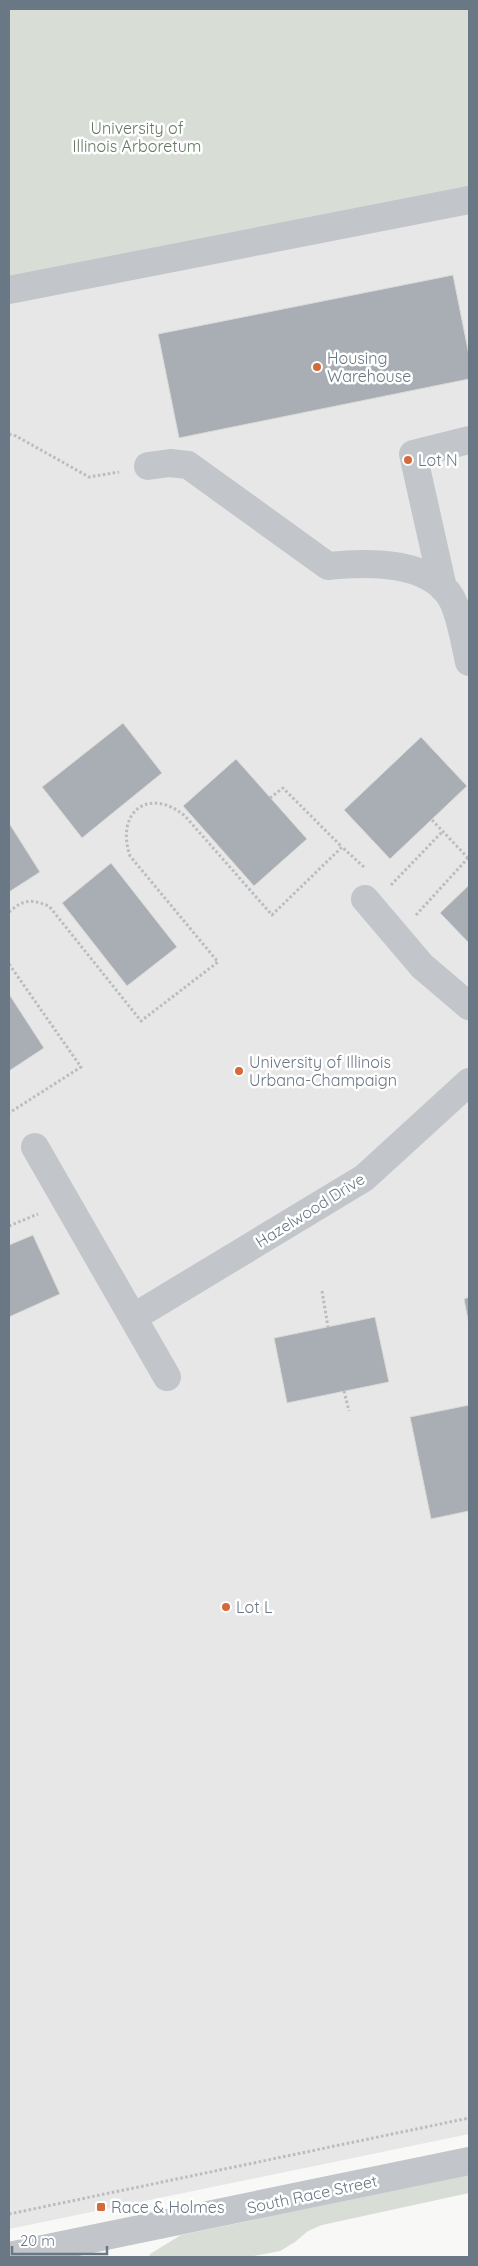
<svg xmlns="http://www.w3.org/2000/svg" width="478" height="2266" font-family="Quicksand,sans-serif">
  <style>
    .built { fill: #e6e7e6 }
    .green { fill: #d8ddd6 }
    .building { fill: #a8aeb4; stroke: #dadad8 }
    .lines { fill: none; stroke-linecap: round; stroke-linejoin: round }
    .path { stroke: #babdbf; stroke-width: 3; stroke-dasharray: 2.5 2.5; stroke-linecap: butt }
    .minor { stroke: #c2c5c9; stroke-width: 28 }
    .poi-dot { fill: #d46a3b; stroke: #fff; stroke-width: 2 }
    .labels { text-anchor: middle; stroke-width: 5; stroke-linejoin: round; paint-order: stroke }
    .park-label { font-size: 16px; fill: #667764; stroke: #fff }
    .poi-label { font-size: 16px; fill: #6a7784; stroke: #fff; text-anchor: start }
    .street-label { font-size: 16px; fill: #6a7784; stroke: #fff }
  </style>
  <rect width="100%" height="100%" fill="#f8f8f6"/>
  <path class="built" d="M 9,9 L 469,9 L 469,2134 L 9,2229 Z"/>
  <path class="green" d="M 9,9 L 469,9 L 469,204 L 9,292 Z
    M 469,2175 L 469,2193 L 322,2225 L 308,2231 L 295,2242 L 280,2251 L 248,2257 L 149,2257 L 150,2254 L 181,2235 Z"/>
  <path class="building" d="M 453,275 L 469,355 L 469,379 L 179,438 L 158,334 Z
    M 123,723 L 162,773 L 82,838 L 42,787 Z
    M 421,737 L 467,786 L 390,859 L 344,810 Z
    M 236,759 L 307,839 L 254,886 L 183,806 Z
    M 9,823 L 40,872 L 9,892 Z
    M 111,863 L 177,947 L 127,986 L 62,903 Z
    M 469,885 L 469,943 L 440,913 Z
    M 9,994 L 44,1048 L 9,1071 Z
    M 33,1235 L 60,1294 L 9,1317 L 9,1245 Z
    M 469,1297 L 469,1325 L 464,1299 Z
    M 375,1317 L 389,1382 L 287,1403 L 274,1338 Z
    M 469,1405 L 469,1511 L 431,1519 L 410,1417 Z"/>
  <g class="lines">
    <path class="path" d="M 9,434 L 16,436 L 89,477 L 119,472
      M 270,798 L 283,788 L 342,847
      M 432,820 L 469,859
      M 391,885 L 443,831
      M 9,912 C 24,899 31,899 49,906 L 141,1021 L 218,962 L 130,856 C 115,812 149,786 185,816 L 272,915 L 342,847 L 365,868
      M 416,915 L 468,858
      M 9,964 L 81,1067 L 9,1113
      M 9,1226 L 38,1214
      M 322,1291 L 328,1327
      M 344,1391 L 349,1411
      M 9,2214 L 469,2118"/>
    <path class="minor" d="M 9,290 L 469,200
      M 148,466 L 170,463 L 188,465 L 328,566 C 368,562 437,559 455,606 C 462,624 465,644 469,662
      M 443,588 L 413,454 L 469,440
      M 365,899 L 422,966 L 469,1006
      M 35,1147 L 167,1377
      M 134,1317 L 364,1178 L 469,1082
      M 9,2256 L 469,2161"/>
  </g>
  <g class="poi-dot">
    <circle cx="317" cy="367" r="5"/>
    <circle cx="408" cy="460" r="5"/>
    <circle cx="239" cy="1071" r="5"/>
    <circle cx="226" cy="1607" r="5"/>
    <rect x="96" y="2202" width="10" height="10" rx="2.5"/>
  </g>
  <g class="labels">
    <g class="park-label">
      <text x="137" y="134">University of<tspan x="137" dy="18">Illinois Arboretum</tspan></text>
    </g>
    <g class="poi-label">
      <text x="327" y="364">Housing<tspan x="327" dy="18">Warehouse</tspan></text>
      <text x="418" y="466">Lot N</text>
      <text x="249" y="1068">University of Illinois<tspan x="249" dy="18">Urbana-Champaign</tspan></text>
      <text x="236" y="1613">Lot L</text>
      <text x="111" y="2213">Race &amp; Holmes</text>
    </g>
    <g class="street-label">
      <text transform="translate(310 1210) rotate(-32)" y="6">Hazelwood Drive</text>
      <text transform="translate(312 2194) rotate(-12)" y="6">South Race Street</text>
    </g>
  </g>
  <rect width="478" height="2266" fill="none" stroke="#6a7784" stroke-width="20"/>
  <path d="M12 2246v8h95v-8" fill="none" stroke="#6a7784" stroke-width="2.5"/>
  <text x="20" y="2246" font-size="15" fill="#6a7784" stroke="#ffffff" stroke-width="4" paint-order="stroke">20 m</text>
</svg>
